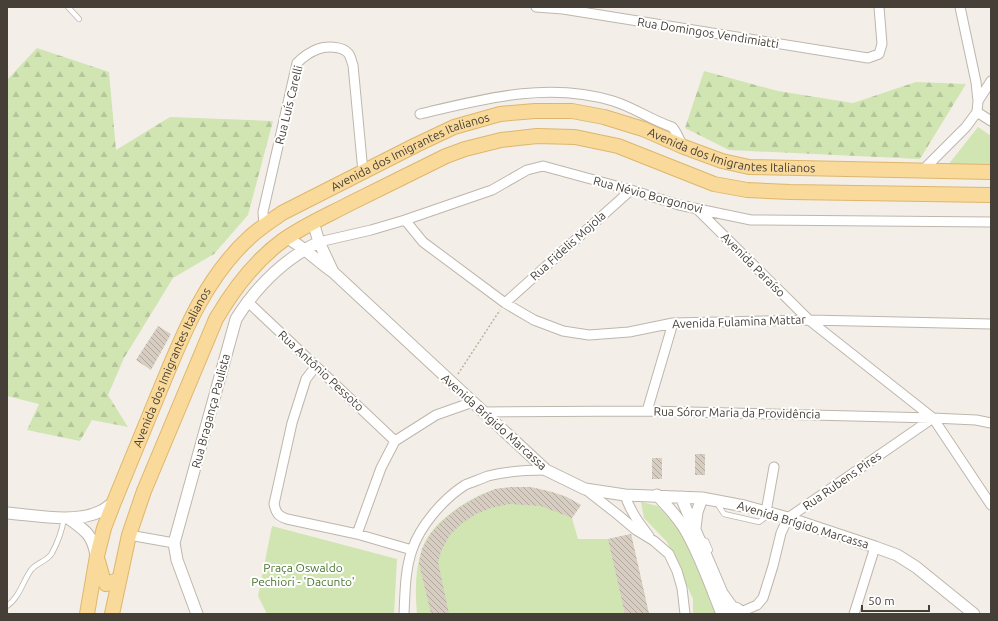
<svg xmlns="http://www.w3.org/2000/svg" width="998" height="621" font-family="Ubuntu,sans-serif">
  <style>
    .green { fill: #d1e5b3 }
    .forest { fill: url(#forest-firs) }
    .building { fill: url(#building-back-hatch) }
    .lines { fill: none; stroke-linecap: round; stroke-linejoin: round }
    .service-casing { stroke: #beb6ab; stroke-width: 6 }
    .minor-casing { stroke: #beb6ab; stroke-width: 11 }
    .tertiary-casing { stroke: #beb6ab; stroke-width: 13 }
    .primary-casing { stroke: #deb66b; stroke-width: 16 }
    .path { stroke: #bfb19d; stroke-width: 1.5; stroke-dasharray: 2 2; stroke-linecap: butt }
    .service { stroke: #fff; stroke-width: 4.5 }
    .minor { stroke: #fff; stroke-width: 9 }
    .tertiary { stroke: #fff; stroke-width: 11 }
    .primary { stroke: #f9da9b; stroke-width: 14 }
    .labels { text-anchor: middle; stroke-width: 4; stroke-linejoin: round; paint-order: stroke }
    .street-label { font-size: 12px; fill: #463f37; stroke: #fff }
    .park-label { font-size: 12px; fill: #4b752d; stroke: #fff }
  </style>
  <defs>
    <pattern id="forest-firs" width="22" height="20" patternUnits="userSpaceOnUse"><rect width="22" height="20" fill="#d1e5b3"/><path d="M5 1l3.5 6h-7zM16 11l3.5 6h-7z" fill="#b5c69b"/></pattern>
    <pattern id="building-back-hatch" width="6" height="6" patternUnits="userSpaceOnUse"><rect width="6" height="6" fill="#d7cdc1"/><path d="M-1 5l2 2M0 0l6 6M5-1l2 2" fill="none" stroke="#b0a89e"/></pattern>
  </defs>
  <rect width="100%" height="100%" fill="#f3efe8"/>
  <path class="green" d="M 978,127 L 991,136 L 991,170 L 944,170 Z
    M 512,487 C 539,487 557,492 581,505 L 572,518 L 578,539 L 608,539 L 631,534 L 649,614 L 417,614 C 415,593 415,570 422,549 C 430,523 468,498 493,490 C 499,488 506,488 512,487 Z
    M 641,502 L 658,506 L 681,532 L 717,614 L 693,614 L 693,599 L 667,542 L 644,518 Z
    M 272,526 L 397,559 L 394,614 L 267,614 L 258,596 Z"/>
  <path class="forest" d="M 37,48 L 109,72 L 116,150 L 170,117 L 273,121 L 248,215 L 214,254 L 173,278 L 124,358 L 108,395 L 128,427 L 92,420 L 80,441 L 27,430 L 39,404 L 7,396 L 7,80 Z
    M 704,71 L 778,91 L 853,103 L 916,82 L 966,84 L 920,159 L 729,150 L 685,128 Z"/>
  <path class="building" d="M 158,326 L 171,334 L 151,370 L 136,360 Z
    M 695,454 L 705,454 L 705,475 L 695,475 Z
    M 652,458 L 662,458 L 662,479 L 652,479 Z
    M 512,487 L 531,487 L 552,492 L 567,497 L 581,505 L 572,518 L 541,506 L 509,504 L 491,508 L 476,514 L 461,524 L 450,535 L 442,549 L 438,562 L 449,614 L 431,614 L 419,563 L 422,549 L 431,533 L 441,522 L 458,508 L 477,497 L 495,489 Z
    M 631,534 L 649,614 L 625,614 L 608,539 Z"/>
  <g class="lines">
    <g class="service-casing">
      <path id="service" d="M 68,7 L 79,19
        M 717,503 L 724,514 L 759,522 L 770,514
        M 700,538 L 706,541 L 710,550
        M 7,606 C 19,598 23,581 31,570 C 36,563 48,561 52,553 C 58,542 62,531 64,518"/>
    </g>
    <g class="minor-casing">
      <path id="minor" d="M 536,7 L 563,9 L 868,58 L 879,54 L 882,44 L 879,7
        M 978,101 L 991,81
        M 977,112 L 991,121
        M 420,114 C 483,99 548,81 613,101 C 633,107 651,120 672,127 C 677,132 679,140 683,146
        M 922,171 L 966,127 L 977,112 L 978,101 L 976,82 L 960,7
        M 697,209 L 809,320 L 933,418 L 991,505
        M 405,220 L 423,242 L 505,303 L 534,320 L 563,331 L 589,335 L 629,332 L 673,323 L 809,320 L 991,324
        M 264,226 L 263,212 L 297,63 C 303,57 310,52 318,49 C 326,46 342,46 348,53 C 351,56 351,61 353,65 L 363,172
        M 319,242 L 371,230 L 405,220 L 492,190 L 527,170 L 543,166 L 631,190 L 679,205 L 751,220 L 991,222
        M 247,301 L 395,441
        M 505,303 L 631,190
        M 316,366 L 306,379 L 292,423 L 274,504 C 276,513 278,516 287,519 L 357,534 L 412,550
        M 647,411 L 673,323
        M 483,412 L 647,411 L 933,418 L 976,420 L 991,423
        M 585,489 L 617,514 L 636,530 L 654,541 L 669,554 L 677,571 L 682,588 L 685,614
        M 625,495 C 630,511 639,523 649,536
        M 766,512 L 774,467
        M 357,534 L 381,468 L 395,441 L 436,415 L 473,402
        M 129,535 L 174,543
        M 741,612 L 757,605 L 763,598 L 773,566 L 781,533 L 788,518 L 933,418
        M 404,614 C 405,593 405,570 412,550 C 420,526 443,499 465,485 C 472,482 481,479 488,476 C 507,471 526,470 546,470
        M 854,614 L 875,547"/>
    </g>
    <g class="tertiary-casing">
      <path id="tertiary" d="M 313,222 L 319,242 L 333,272
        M 287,238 C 304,247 318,262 333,272 L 546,470 L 585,489 L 625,495 L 702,498 L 744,506 L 788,518 L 875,547 L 897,555 L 916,567 L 974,614
        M 657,495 C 667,506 679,518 686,531 C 701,557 711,587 722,614
        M 681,497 L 722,593 L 732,607
        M 7,513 C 34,515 76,524 101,511 C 105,509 110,505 114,502
        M 68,518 C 85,530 93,535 96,556
        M 695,528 L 697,512 L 702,498
        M 725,610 C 732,606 738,607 742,614
        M 197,614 L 177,560 L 174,543 L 236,319 C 257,286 284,259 319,242"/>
    </g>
    <g class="primary-casing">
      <g id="primary">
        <path d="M 98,561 L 103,579 L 106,584 L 118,580"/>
        <path id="s1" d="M 87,614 L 97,556 L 104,528 L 114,502 C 129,465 145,427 160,390 C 183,334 205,278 250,237 C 260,228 271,221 282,213 L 416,145 L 454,127 L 500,114 L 535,111 L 572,111 L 604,117 L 643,129 L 684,147 L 722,161 L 749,167 L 991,172"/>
        <path d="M 112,614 L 129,535 L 144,491 L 216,319 C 233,290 255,261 282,241 C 303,226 326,216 349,204 C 381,188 414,172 446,156 L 465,149 L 501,140 L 537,136 L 575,137 L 618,146 L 714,184 L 747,190 L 790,192 L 991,195"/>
      </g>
    </g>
    <path class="path" d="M 458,374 L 500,310"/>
    <use href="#service" class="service"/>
    <use href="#minor" class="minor"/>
    <use href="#tertiary" class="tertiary"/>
    <use href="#primary" class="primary"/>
  </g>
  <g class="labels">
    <g class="street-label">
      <text transform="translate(708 33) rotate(9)" y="4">Rua Domingos Vendimiatti</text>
      <text transform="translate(289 105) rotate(-76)" y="4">Rua Luís Carelli</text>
      <text dy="4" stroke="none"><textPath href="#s1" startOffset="934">Avenida dos Imigrantes Italianos</textPath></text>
      <text dy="4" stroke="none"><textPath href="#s1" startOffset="598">Avenida dos Imigrantes Italianos</textPath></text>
      <text transform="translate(648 195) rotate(15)" y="4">Rua Névio Borgonovi</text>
      <text transform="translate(568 246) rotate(-42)" y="4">Rua Fidelis Mojola</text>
      <text transform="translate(753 265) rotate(45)" y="4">Avenida Paraíso</text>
      <text transform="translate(739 322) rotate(-2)" y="4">Avenida Fulamina Mattar</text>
      <text dy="4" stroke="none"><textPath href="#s1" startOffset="262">Avenida dos Imigrantes Italianos</textPath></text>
      <text transform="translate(321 371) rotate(43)" y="4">Rua Antônio Pessoto</text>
      <text transform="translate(211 411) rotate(-75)" y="4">Rua Bragança Paulista</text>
      <text transform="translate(737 413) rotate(1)" y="4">Rua Sóror Maria da Providência</text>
      <text transform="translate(494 422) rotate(42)" y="4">Avenida Brígido Marcassa</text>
      <text transform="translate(842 481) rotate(-35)" y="4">Rua Rubens Pires</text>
      <text transform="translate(803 525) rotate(17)" y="4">Avenida Brígido Marcassa</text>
    </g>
    <g class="park-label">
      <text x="303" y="572">Praça Oswaldo<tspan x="303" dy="14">Pechiori - 'Dacunto'</tspan></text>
    </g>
  </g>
  <rect width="998" height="621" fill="none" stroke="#463f37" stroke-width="16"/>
  <path d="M862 605v6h67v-6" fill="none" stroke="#463f37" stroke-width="2"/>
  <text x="868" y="605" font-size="12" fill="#463f37" stroke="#ffffff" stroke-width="3" paint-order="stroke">50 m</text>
</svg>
